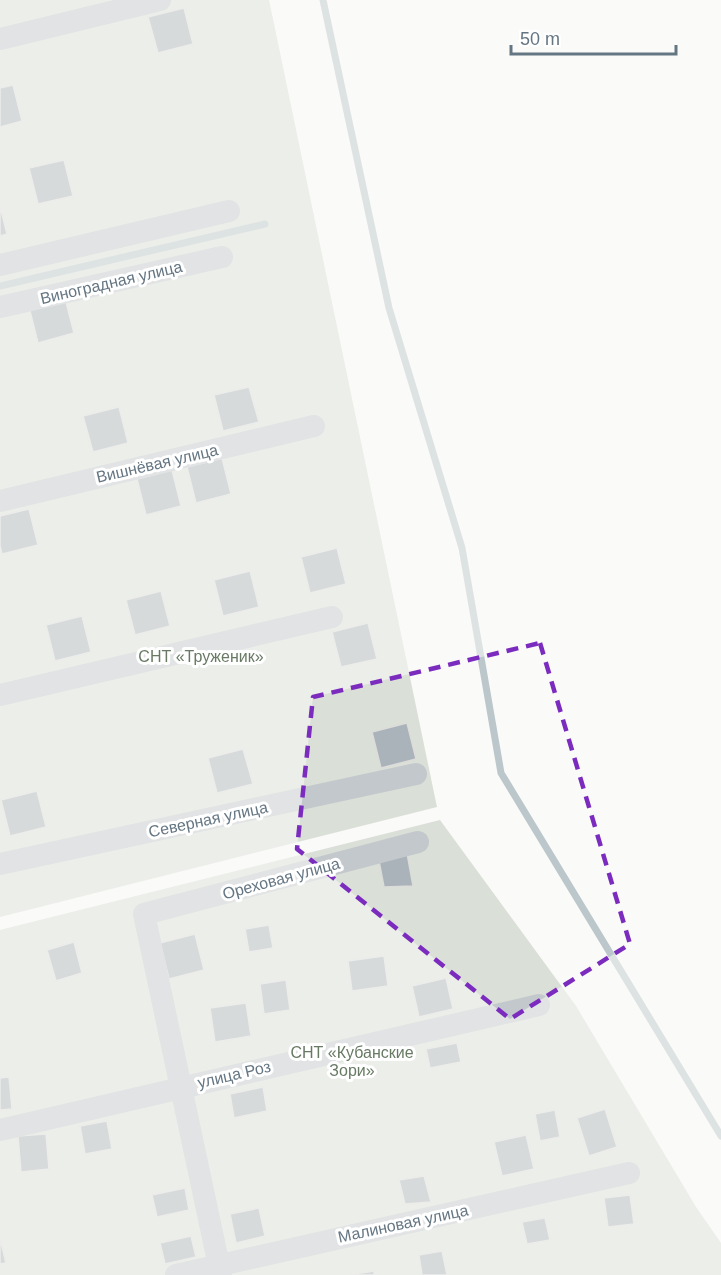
<svg xmlns="http://www.w3.org/2000/svg" width="721" height="1275" font-family="Arial,sans-serif">
  <style>
    .green { fill: #dadfd7 }
    .lines { fill: none; stroke-linecap: round; stroke-linejoin: round }
    .stream { stroke: #bbc7cb; stroke-width: 7 }
    .building { fill: #aab3b9; stroke: #dcdcda; stroke-width: 1.5 }
    .minor { stroke: #c3c8cc; stroke-width: 22 }
    .marked { fill: none; stroke: #7b2cbf; stroke-width: 4.5; stroke-dasharray: 12 8; stroke-linejoin: round }
    .labels { text-anchor: middle; stroke-width: 6; stroke-linejoin: round; paint-order: stroke }
    .street-label { font-size: 16px; fill: #657683; stroke: #fff }
    .park-label { font-size: 16px; fill: #687a64; stroke: #fff }
  </style>
  <rect width="100%" height="100%" fill="#fafaf8"/>
  <path class="green" d="M 0,0 L 269,0 L 437,807 L 0,917 Z
    M 440,820 L 576,1006 L 696,1207 L 721,1243 L 721,1275 L 0,1275 L 0,930 Z"/>
  <g class="lines">
    <path class="stream" d="M 323,0 L 389,308 L 462,548 L 501,773 L 721,1136
      M 0,286 L 265,224"/>
  </g>
  <path class="building" d="M 184,8 L 193,44 L 158,53 L 148,17 Z
    M 13,85 L 22,121 L 0,127 L 0,88 Z
    M 64,160 L 73,196 L 38,204 L 29,168 Z
    M 0,206 L 7,234 L 0,236 Z
    M 65,298 L 74,333 L 38,343 L 29,307 Z
    M 249,387 L 259,422 L 223,431 L 214,395 Z
    M 119,407 L 128,443 L 93,452 L 83,416 Z
    M 222,458 L 231,494 L 196,503 L 187,467 Z
    M 172,470 L 181,506 L 146,515 L 137,479 Z
    M 29,509 L 38,545 L 2,554 L 0,546 L 0,516 Z
    M 337,548 L 346,584 L 310,593 L 301,557 Z
    M 250,571 L 259,607 L 223,616 L 214,580 Z
    M 161,591 L 170,626 L 135,635 L 126,600 Z
    M 82,616 L 91,652 L 55,661 L 46,625 Z
    M 368,623 L 377,659 L 341,667 L 332,632 Z
    M 407,723 L 416,759 L 381,768 L 372,732 Z
    M 243,749 L 253,784 L 217,793 L 208,758 Z
    M 37,791 L 46,827 L 10,836 L 1,800 Z
    M 407,853 L 413,886 L 384,887 L 379,861 Z
    M 269,925 L 273,948 L 249,952 L 245,929 Z
    M 195,934 L 204,970 L 169,979 L 160,943 Z
    M 74,942 L 82,973 L 56,981 L 47,950 Z
    M 384,956 L 388,986 L 352,991 L 348,961 Z
    M 446,978 L 453,1009 L 419,1017 L 412,986 Z
    M 286,980 L 290,1010 L 264,1014 L 260,984 Z
    M 246,1003 L 251,1036 L 215,1042 L 210,1008 Z
    M 457,1043 L 461,1062 L 430,1068 L 426,1049 Z
    M 9,1077 L 12,1109 L 0,1110 L 0,1078 Z
    M 263,1087 L 267,1111 L 234,1118 L 230,1094 Z
    M 605,1109 L 617,1147 L 589,1156 L 577,1118 Z
    M 555,1110 L 560,1137 L 540,1141 L 535,1114 Z
    M 107,1121 L 112,1149 L 85,1154 L 80,1126 Z
    M 46,1134 L 49,1169 L 21,1172 L 18,1136 Z
    M 526,1135 L 534,1169 L 502,1176 L 494,1142 Z
    M 424,1176 L 431,1202 L 405,1204 L 399,1180 Z
    M 185,1188 L 189,1210 L 157,1217 L 152,1195 Z
    M 630,1195 L 634,1224 L 608,1227 L 604,1198 Z
    M 259,1208 L 265,1236 L 236,1243 L 230,1214 Z
    M 545,1218 L 550,1240 L 527,1244 L 522,1222 Z
    M 191,1236 L 196,1257 L 165,1264 L 160,1243 Z
    M 0,1238 L 6,1263 L 0,1264 Z
    M 442,1251 L 447,1275 L 422,1275 L 419,1255 Z
    M 374,1271 L 374,1275 L 349,1275 Z"/>
  <g class="lines">
    <path class="minor" d="M 0,39 L 160,0
      M 0,265 L 229,211
      M 0,307 L 222,257
      M 0,501 L 314,426
      M 0,695 L 332,617
      M 0,864 L 416,774
      M 0,1130 L 539,1005
      M 176,1275 L 629,1173
      M 221,1275 L 144,914 L 418,842"/>
  </g>
  <path d="M0 0H721V1275H0ZM 540,643 L 630,944 L 510,1019 L 297,849 L 313,697 Z" fill="#fafaf8" fill-opacity=".55" fill-rule="evenodd"/>
  <path class="marked" d="M 540,643 L 630,944 L 510,1019 L 297,849 L 313,697 Z"/>
  <g class="labels">
    <g class="street-label">
      <text transform="translate(111 282) rotate(-13)" y="6">Виноградная улица</text>
      <text transform="translate(157 463) rotate(-13)" y="6">Вишнёвая улица</text>
      <text transform="translate(208 819) rotate(-12)" y="6">Северная улица</text>
      <text transform="translate(281 878) rotate(-15)" y="6">Ореховая улица</text>
      <text transform="translate(234 1074) rotate(-13)" y="6">улица Роз</text>
      <text transform="translate(403 1223) rotate(-12)" y="6">Малиновая улица</text>
    </g>
    <g class="park-label">
      <text x="201" y="662">СНТ «Труженик»</text>
      <text x="352" y="1058">СНТ «Кубанские<tspan x="352" dy="18">Зори»</tspan></text>
    </g>
  </g>
  <path d="M511 45v9h165v-9" fill="none" stroke="#657683" stroke-width="3"/>
  <text x="520" y="45" font-size="18" fill="#657683" stroke="#ffffff" stroke-width="4.5" paint-order="stroke">50 m</text>
</svg>
